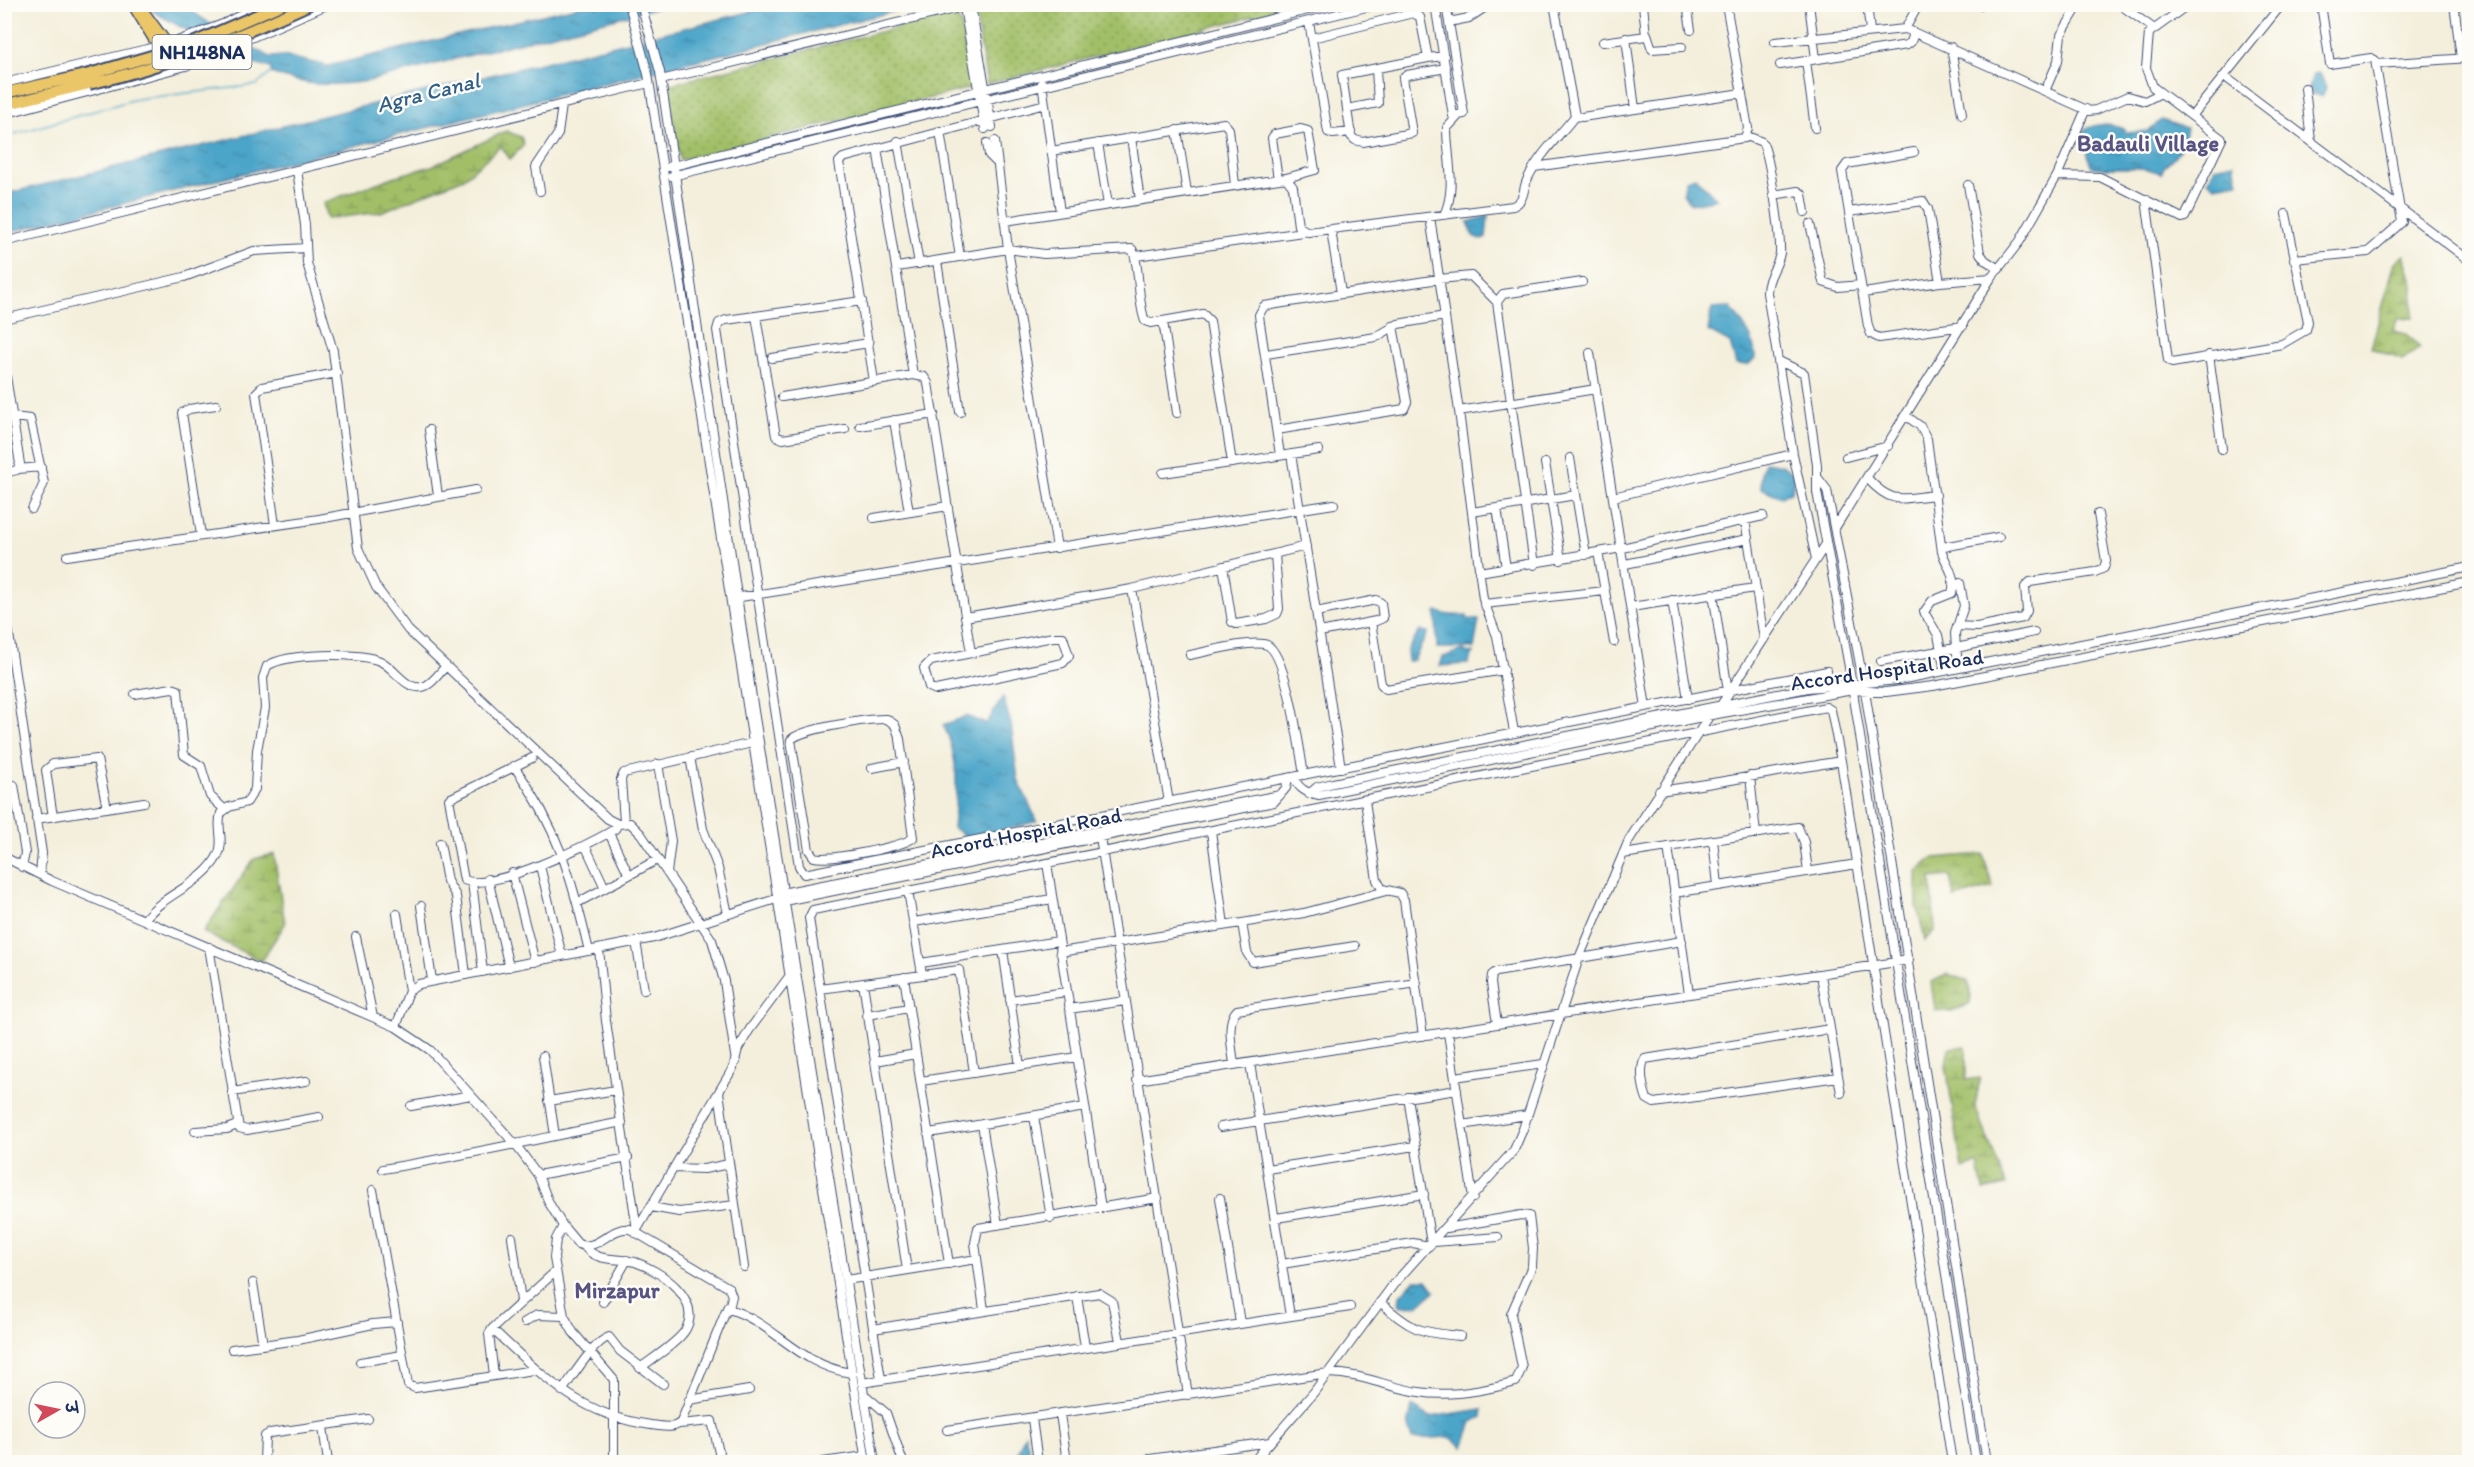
<svg xmlns="http://www.w3.org/2000/svg" width="2474" height="1467" font-family="Itim,'Playpen Sans Deva',sans-serif">
  <style>
    .grass { fill: url(#grass-dots); stroke: #5e7762; stroke-width: 1.5 }
    .wetland { fill: url(#wetland-marsh); stroke: #5e7762; stroke-width: 1.5 }
    .water { fill: url(#water-ripples); stroke: #346a94; stroke-width: 1.5 }
    .lines { fill: none; stroke-linecap: round; stroke-linejoin: round }
    .stream { stroke: #4ca5c9; stroke-width: 1.5 }
    .minor-casing { stroke: #3c4c71; stroke-width: 10 }
    .major-casing { stroke: #3c4c71; stroke-width: 12 }
    .highway-casing { stroke: #3c4c71; stroke-width: 14 }
    .minor { stroke: #fff; stroke-width: 8 }
    .major { stroke: #ebc669; stroke-width: 9 }
    .highway { stroke: #ebc669; stroke-width: 10 }
    .highway-bridge-casing { stroke: #3c4c71; stroke-width: 14; stroke-linecap: butt }
    .highway-bridge { stroke: #ebc669; stroke-width: 10 }
    .labels { text-anchor: middle; stroke-width: 5; stroke-linejoin: round; paint-order: stroke }
    .shield { fill: #fdfcf7; stroke: #5f6c8c; stroke-width: 1.5 }
    .shield-label { font-size: 20px; font-weight: bold; fill: #1b2f5e }
    .street-label { font-size: 21px; fill: #1b2f5e; stroke: #fdfcf7 }
    .water-label { font-size: 22px; font-style: italic; fill: #2f5e89; stroke: #fdfcf7 }
    .neighbourhood-label { font-size: 22px; font-weight: bold; fill: #575484; stroke: #fdfcf7 }
  </style>
  <defs>
    <pattern id="grass-dots" width="8" height="8" patternUnits="userSpaceOnUse" patternTransform="scale(1.5)"><rect width="8" height="8" fill="#a2bf67"/><path d="M2 2h.1M6 6h.1" fill="none" stroke="#839c58" stroke-width="1.8" stroke-linecap="round"/></pattern>
    <pattern id="wetland-marsh" width="20" height="14" patternUnits="userSpaceOnUse" patternTransform="scale(1.5)"><rect width="20" height="14" fill="#a2bf67"/><path d="M1 5h8M5 5V1M11 12h8M15 12V8" fill="none" stroke="#839c58"/></pattern>
    <pattern id="water-ripples" width="26" height="14" patternUnits="userSpaceOnUse" patternTransform="scale(1.5)"><rect width="26" height="14" fill="#4ca5c9"/><path d="M2 4q2-2 4 0t4 0M15 11q2-2 4 0t4 0" fill="none" stroke="#3e87a6"/></pattern>
  </defs>
  <rect width="100%" height="100%" fill="#fdfcf7"/>
  <filter id="ink" filterUnits="userSpaceOnUse"><feTurbulence type="fractalNoise" baseFrequency=".0167" numOctaves="2"/><feDisplacementMap in="SourceGraphic" scale="12" xChannelSelector="R" yChannelSelector="G"/><feConvolveMatrix kernelMatrix="1 2 1 2 8 2 1 2 1" color-interpolation-filters="sRGB"/></filter>
  <filter id="wash" filterUnits="userSpaceOnUse"><feTurbulence type="fractalNoise" baseFrequency=".008" numOctaves="4" result="noise"/><feDisplacementMap in="SourceGraphic" scale="24" xChannelSelector="R" yChannelSelector="G"/><feGaussianBlur stdDeviation="1.35" result="paint"/><feColorMatrix in="noise" values="0 0 0 0 0 0 0 0 0 0 0 0 0 0 0 0 0 1.4 0 .05"/><feComposite in="paint" operator="in"/></filter>
  <g filter="url(#wash)">
    <rect width="100%" height="100%" fill="#f4efdc"/>
    <path class="grass" d="M 992,4 L 1298,5 L 987,84 L 975,12 Z
      M 952,14 L 961,23 L 971,88 L 680,160 L 667,85 Z"/>
    <path class="wetland" d="M 506,131 L 521,137 L 524,145 L 510,159 L 501,146 L 464,178 L 381,212 L 327,219 L 323,203 L 393,177 L 432,166 Z
      M 2404,255 L 2413,285 L 2413,318 L 2397,319 L 2394,331 L 2406,334 L 2420,348 L 2402,360 L 2371,348 L 2395,262 Z
      M 274,854 L 285,924 L 261,961 L 203,932 L 254,859 Z
      M 1983,854 L 1993,887 L 1954,898 L 1950,876 L 1931,878 L 1935,930 L 1925,940 L 1917,906 L 1917,871 L 1933,858 Z
      M 1948,974 L 1968,981 L 1971,995 L 1970,1003 L 1952,1012 L 1935,1010 L 1931,982 Z
      M 1966,1046 L 1966,1080 L 1980,1078 L 1975,1106 L 2006,1185 L 1983,1190 L 1978,1164 L 1962,1169 L 1946,1066 L 1949,1048 Z"/>
    <path class="water" d="M 148,5 L 183,5 L 212,25 L 270,57 L 284,56 L 328,66 L 584,5 L 668,5 L 369,81 C 331,86 308,87 271,73 L 271,68 L 237,58 L 152,11 Z
      M 778,5 L 919,5 L 5,233 L 5,194 Z
      M 2320,73 L 2326,88 L 2322,96 L 2312,94 L 2309,89 L 2313,74 Z
      M 2161,120 L 2186,128 C 2184,139 2181,151 2172,159 C 2166,165 2164,165 2161,174 C 2142,163 2114,171 2092,167 L 2087,155 L 2086,144 L 2072,142 C 2087,122 2102,122 2124,129 L 2127,133 L 2148,131 Z
      M 2234,163 L 2238,182 L 2215,186 L 2208,180 L 2215,167 Z
      M 1695,177 L 1717,199 L 1691,204 L 1683,193 L 1686,180 Z
      M 1488,216 L 1486,238 L 1482,240 L 1473,236 L 1468,222 Z
      M 1730,307 C 1743,324 1755,337 1755,358 L 1748,365 L 1736,364 L 1730,343 L 1708,331 L 1712,308 Z
      M 1765,462 L 1782,465 L 1795,475 L 1792,491 L 1781,497 L 1761,488 L 1761,472 Z
      M 1438,611 C 1447,617 1456,614 1467,616 L 1467,619 L 1479,620 L 1474,648 L 1437,648 L 1436,612 Z
      M 1420,631 L 1428,632 L 1414,660 L 1408,662 L 1407,651 Z
      M 1463,650 L 1468,653 L 1474,652 L 1468,664 L 1440,666 L 1443,657 Z
      M 1003,697 L 1011,724 L 1018,780 L 1037,821 L 971,840 L 953,828 C 957,793 960,756 943,725 L 967,716 L 986,724 Z
      M 1415,1280 L 1427,1280 L 1435,1291 L 1419,1305 L 1399,1306 L 1400,1295 Z
      M 1412,1406 L 1430,1417 L 1483,1409 L 1482,1417 L 1472,1422 L 1463,1447 L 1450,1437 L 1412,1439 L 1408,1427 Z
      M 1025,1434 L 1032,1462 L 1013,1462 Z"/>
    <g class="lines">
      <path class="stream" d="M 4,137 L 136,99 L 257,85 L 272,72"/>
    </g>
  </g>
  <g filter="url(#ink)">
    <g class="lines">
      <g class="minor-casing">
        <path id="minor" d="M 629,4 L 648,74 L 866,1462
          M 641,4 L 660,72 L 754,711 L 875,1462
          M 1435,4 L 1453,116 L 1464,114 L 1446,4
          M 1554,4 L 1575,116 L 1582,117 L 1742,93
          M 1687,4 L 1691,30
          M 1809,4 L 1816,59
          M 1867,4 L 1870,31
          M 1978,4 L 1980,5
          M 2119,4 L 2153,28
          M 2454,4 L 2461,58
          M 971,6 L 992,127
          M 964,7 L 985,129
          M 1454,21 L 1469,18 L 1490,4
          M 1309,22 L 1328,132 L 1333,134 L 1351,132
          M 1906,29 L 2089,111 L 2096,110 L 2128,96 L 2145,101 L 2161,93
          M 1647,34 L 1652,49 L 1682,47
          M 1312,38 L 1413,13 L 1420,17 L 1428,58 L 1444,56
          M 1626,38 L 1635,109
          M 1603,42 L 1646,36 L 1643,4
          M 1775,42 L 1905,29 L 1919,4
          M 1951,47 L 1962,114
          M 1428,58 L 1342,75 L 1351,136 L 1355,140 L 1363,142 L 1412,133 L 1403,78 L 1407,75 L 1446,68
          M 1806,61 L 1815,128
          M 2377,64 L 2470,58
          M 1780,65 L 1907,45 L 1911,42 L 1914,33
          M 2224,76 L 2470,261
          M 661,80 L 975,4
          M 4,83 L 172,43 L 223,24 L 262,4
          M 1042,83 L 1060,212
          M 2305,88 L 2311,141
          M 2045,91 L 2058,61 L 2061,35 L 2079,5
          M 1347,109 L 1378,103 L 1376,69
          M 4,114 L 186,66 L 329,4
          M 2192,116 L 2282,4
          M 1177,130 L 1187,192
          M 940,131 L 960,257
          M 1747,136 L 1762,142 C 1770,155 1781,236 1780,253 C 1778,267 1767,276 1767,293 L 1793,454 L 1816,559
          M 1131,137 L 1140,200
          M 898,141 L 919,264
          M 995,141 L 1008,249 L 1057,548
          M 987,143 L 989,155 L 996,162
          M 1098,143 L 1108,205
          M 877,148 L 913,375
          M 1051,151 L 1224,123 L 1229,129 L 1235,185
          M 1914,152 L 1847,164 L 1842,171 L 1868,326 L 1871,334 L 1879,338 L 1963,326
          M 669,167 L 1332,4
          M 1534,167 L 1745,138 L 1748,128 L 1726,4
          M 297,170 L 305,225 L 307,263 L 333,351 L 358,548 L 376,587 L 408,630 L 608,819 L 618,824 L 630,823 L 641,834 L 712,940 L 724,981 L 736,1062
          M 672,176 L 1379,4
          M 2057,176 L 2100,177 L 2182,218 L 2185,217 L 2222,139 L 2153,87 L 2146,68 L 2149,33 L 2189,4
          M 1278,179 L 1272,138 L 1275,134 L 1301,129 L 1308,131 L 1315,170 L 1286,178
          M 1968,185 L 1980,253 L 1985,260 L 1999,269
          M 540,191 L 536,167 L 558,134 L 562,105
          M 1773,195 L 1798,191 L 1802,194 L 1805,212
          M 2146,199 L 2168,360 L 2172,363 L 2282,344 L 2306,330 L 2308,322 L 2286,214
          M 1849,212 L 1923,201 L 1928,209 L 1940,282
          M 1444,215 C 1457,188 1447,158 1447,128 L 1459,115
          M 1430,217 L 1459,411 L 1483,599 L 1497,636 L 1514,732
          M 1005,221 L 1286,178 L 1293,187 L 1298,226 L 1308,232 L 1513,206 C 1526,200 1522,189 1528,178 C 1539,155 1559,136 1575,116
          M 1810,224 L 1823,282 L 1838,287 L 1861,285
          M 1331,230 L 1341,293
          M 4,242 L 649,83
          M 1136,256 L 1303,232
          M 2294,259 L 2368,252 L 2402,222 L 2375,60 L 2371,58 L 2330,64 L 2321,4
          M 937,261 L 960,412
          M 897,267 L 1008,249 L 1044,254 L 1132,249 C 1140,263 1137,301 1145,321 L 1151,323 L 1203,314 L 1210,321 L 1232,463
          M 1863,293 L 1940,282 L 1991,278
          M 862,301 L 726,320 L 719,323 L 717,330 L 799,866 L 804,874 L 1827,671
          M 756,316 L 776,436 L 783,439 L 845,429
          M 4,319 L 184,277 L 254,251 L 306,248
          M 1163,321 L 1177,413
          M 1590,353 L 1646,707
          M 1266,354 L 1376,337 L 1398,324 L 1445,316
          M 2209,355 L 2222,449
          M 772,358 L 869,343
          M 1779,361 L 1804,373 L 1817,465 L 1817,492 L 1849,667 L 1976,1462
          M 4,364 L 20,464 L 17,470 L 4,473
          M 874,381 L 839,162 L 843,158 L 1045,104
          M 782,397 L 913,375 L 924,377 L 928,383 L 971,653
          M 1459,411 L 1596,389
          M 1905,415 L 1920,426 L 1927,439 L 1942,552 C 1947,566 1957,577 1952,593 L 1932,601 L 1924,612 L 1938,635 L 1945,671
          M 13,417 L 30,419 L 44,483 L 32,509
          M 894,420 L 909,512
          M 860,426 L 934,414
          M 429,430 L 438,496
          M 1277,430 L 1404,409 L 1407,402 L 1393,326
          M 1291,454 L 1341,768
          M 1280,455 L 1260,323 L 1259,315 L 1264,306 L 1439,279 L 1471,276 L 1497,302
          M 1846,457 L 1888,446
          M 1570,458 L 1586,555
          M 1545,463 L 1561,560
          M 18,469 L 41,467
          M 1163,473 L 1319,450
          M 1818,478 L 1827,490 L 1865,691 L 1987,1462
          M 1868,479 C 1893,506 1902,498 1936,495
          M 1613,497 L 1793,454
          M 1497,508 L 1506,568
          M 1472,512 L 1576,495
          M 874,518 L 948,506
          M 1745,520 L 1764,639
          M 275,525 L 256,393 L 262,387 L 337,373
          M 1835,528 L 1991,278 L 2020,241 L 2057,176 L 2086,109
          M 201,535 L 182,413 L 189,409 L 216,405
          M 1942,547 L 1999,537
          M 1598,552 L 1614,642
          M 67,556 L 319,519 L 476,490
          M 1625,564 L 1748,539
          M 1534,565 L 1497,302 L 1503,294 L 1582,282
          M 1223,566 L 1232,622 L 1236,624 L 1266,619 L 1277,614 L 1279,609 L 1275,554
          M 1479,572 L 1622,548 L 1763,516
          M 1132,589 L 1169,802
          M 1713,593 L 1728,691
          M 734,598 L 1334,504
          M 1672,600 L 1688,699
          M 1484,604 L 1605,591
          M 1631,607 L 1755,588
          M 1316,612 L 1376,600 L 1381,603 L 1383,618 L 1376,621 L 1320,632
          M 965,617 L 1132,589 L 1306,546
          M 7,621 L 42,853 L 40,874
          M 1371,622 L 1381,684 L 1386,689 L 1504,670
          M 1957,626 L 1977,627 L 2023,618 L 2027,611 L 2025,587 L 2030,582 L 2095,572 L 2104,568 L 2106,561 L 2098,514
          M 1053,637 L 1063,637 L 1069,656 L 1063,663 L 936,690 L 929,687 L 924,668 L 931,661 Z
          M 1190,655 C 1206,652 1253,639 1267,645 C 1287,654 1300,752 1304,775
          M 1881,661 L 1956,648 L 1955,633 L 1964,606 L 1960,583
          M 1959,667 L 1956,648 L 2034,632
          M 135,694 L 172,688 L 178,690 L 184,755 L 201,766 L 210,796 L 224,809
          M 1721,705 L 1826,544
          M 887,719 L 895,725 L 900,739 L 913,838 C 901,847 829,861 814,857 L 809,850 L 791,740 C 799,729 872,718 887,719 Z
          M 690,757 L 703,829 L 718,868 L 728,914
          M 532,758 L 449,799 L 464,880 C 491,892 589,845 615,829 L 618,824
          M 658,764 L 671,841 L 667,873
          M 514,766 C 558,827 572,879 589,951
          M 872,768 L 904,762
          M 1750,776 L 1756,834
          M 1294,777 C 1298,789 1307,793 1319,795 L 1717,714 L 1853,690 L 1886,692 L 1933,686 L 2470,582
          M 14,785 L 25,853 L 22,867
          M 1659,791 C 1720,783 1780,771 1841,761
          M 1309,794 L 1317,787 L 1333,783 L 1808,688 L 1899,680 L 2470,567
          M 1365,801 L 1377,880 L 1382,889 L 1400,893 L 1404,900 L 1423,1036
          M 53,817 L 46,770 L 53,764 L 97,759 L 107,808
          M 36,819 L 144,802
          M 624,822 L 621,779 L 624,773 L 752,743
          M 1211,831 L 1224,925
          M 609,833 L 629,875
          M 1100,837 L 1188,1395
          M 1713,840 L 1718,885
          M 440,843 L 447,881 L 456,896 L 466,975
          M 585,845 L 605,888
          M 1668,847 L 1689,994
          M 1623,854 L 1798,827 L 1804,842 L 1808,871
          M 4,857 L 52,881 L 396,1027 L 430,1050 L 515,1144 L 538,1175 L 549,1203 L 563,1226 L 578,1244 C 598,1252 610,1226 630,1229 L 729,1288 L 732,1296 L 729,1309 C 776,1324 798,1365 851,1373
          M 1047,863 L 1101,1208
          M 540,866 L 562,956
          M 512,873 L 535,962
          M 488,879 L 509,967
          M 472,882 L 483,972
          M 908,891 L 922,974
          M 782,893 L 1280,795
          M 1674,893 L 1857,864
          M 784,901 L 1274,802 L 1286,788 L 1288,778
          M 577,903 L 657,860
          M 421,906 L 432,980
          M 397,914 L 409,991
          M 145,919 C 164,893 203,885 218,855 C 225,842 216,827 221,813 L 229,807 L 247,802 L 255,789 L 257,750 L 265,708 L 263,678 L 267,666 C 287,653 358,652 380,661 C 394,667 405,690 422,687 C 431,686 440,672 446,666
          M 914,922 L 1052,899
          M 1242,923 L 1247,953 L 1253,962 L 1355,946
          M 356,937 L 373,1017
          M 636,941 L 644,990
          M 209,947 L 239,1128 L 247,1130 L 319,1117
          M 599,949 L 606,1021 L 637,1230
          M 1003,950 L 1020,1066
          M 1060,952 L 1304,913 L 1386,891
          M 921,963 L 1058,941
          M 1821,975 L 1841,1093
          M 904,977 L 949,1264
          M 863,983 L 907,1270
          M 820,989 L 959,970 L 974,1073
          M 1010,1000 L 1066,992
          M 1069,1009 L 1125,1001
          M 867,1015 L 909,1008
          M 1497,1024 L 1491,983 L 1492,975 L 1496,972 L 1682,941
          M 396,1027 L 409,991 L 419,984 L 654,938 L 776,899
          M 1830,1029 L 1645,1059 C 1639,1068 1643,1089 1647,1099 L 1654,1103 L 1838,1077
          M 1448,1033 L 1473,1198
          M 543,1056 L 555,1136
          M 875,1061 L 916,1054
          M 1250,1063 L 1290,1316
          M 1234,1065 C 1233,1050 1225,1022 1237,1010 L 1417,983
          M 1455,1077 L 1543,1064
          M 1137,1080 L 1909,960
          M 921,1081 L 1077,1057
          M 232,1092 L 306,1081
          M 719,1092 L 744,1267
          M 1408,1097 L 1431,1244
          M 549,1101 L 616,1090
          M 411,1106 L 471,1095
          M 1034,1116 L 1051,1218
          M 982,1124 L 998,1225
          M 1462,1125 L 1527,1115
          M 1221,1127 L 1457,1090
          M 195,1131 L 227,1129 L 237,1125
          M 929,1133 L 1085,1107
          M 674,1168 L 704,1169 L 729,1164
          M 383,1169 C 464,1156 542,1138 622,1122
          M 1267,1169 L 1415,1146
          M 538,1175 L 628,1158
          M 373,1190 L 408,1385 L 415,1388 L 534,1370
          M 1220,1198 L 1240,1323
          M 651,1207 L 679,1212 L 735,1205
          M 1276,1218 L 1424,1194
          M 563,1226 L 556,1239 L 554,1258 L 564,1316 L 573,1332 L 614,1380 L 614,1462
          M 635,1233 L 733,1068 L 738,1049 L 750,1029 L 788,978
          M 512,1237 L 521,1301
          M 1434,1242 L 1498,1237
          M 584,1246 C 597,1263 617,1257 635,1262 C 659,1270 702,1298 686,1329 C 680,1341 652,1359 640,1368
          M 1282,1264 L 1413,1243 L 1429,1246
          M 846,1280 L 977,1259
          M 253,1283 L 263,1345
          M 1077,1296 L 1085,1347
          M 603,1302 L 627,1260
          M 1380,1302 C 1412,1330 1417,1332 1460,1336
          M 984,1310 L 975,1243 L 978,1228 L 1158,1198
          M 525,1322 L 537,1315 L 564,1316
          M 492,1329 C 542,1375 578,1415 651,1425 C 661,1426 673,1430 681,1422 L 728,1306
          M 873,1329 L 1099,1293 L 1112,1301 L 1120,1341
          M 232,1349 L 298,1340 L 373,1324 L 397,1322
          M 360,1362 L 402,1355
          M 494,1376 L 489,1334 L 492,1329 L 556,1271
          M 881,1379 L 811,931 L 809,918 L 813,910 L 1826,707 L 1831,710 L 1841,761 L 1952,1462
          M 862,1383 L 1350,1307
          M 562,1391 C 572,1378 594,1341 609,1337 L 620,1351 L 663,1384
          M 864,1394 L 886,1413 L 903,1462
          M 689,1400 L 749,1390
          M 1060,1414 L 1067,1462
          M 1032,1419 L 1038,1462
          M 679,1424 L 712,1421 L 721,1462
          M 323,1427 L 328,1462
          M 947,1430 L 1328,1373 C 1364,1374 1386,1387 1419,1392 C 1448,1397 1487,1390 1516,1382 L 1522,1367 L 1511,1314 L 1532,1266 L 1533,1248 L 1529,1216 L 1521,1215 L 1447,1228
          M 264,1462 L 265,1436 L 270,1433 L 368,1419
          M 703,1462 L 721,1459
          M 823,1462 L 865,1456
          M 1129,1462 L 1270,1442
          M 1253,1462 L 1314,1392 L 1393,1285 L 1514,1150 L 1523,1129 L 1579,958 L 1629,840 L 1710,715"/>
      </g>
      <g class="major-casing">
        <path id="major" d="M 132,4 L 157,45
          M 142,9 L 167,43"/>
      </g>
      <g class="highway-casing">
        <path id="highway" d="M 4,93 L 86,75
          M 4,105 L 89,84"/>
      </g>
      <use href="#minor" class="minor"/>
      <use href="#major" class="major"/>
      <use href="#highway" class="highway"/>
      <g class="highway-bridge-casing">
        <path id="highway-bridge" d="M 86,75 L 186,46 L 283,4
          M 89,84 C 167,66 238,37 310,4"/>
      </g>
      <use href="#highway-bridge" class="highway-bridge"/>
    </g>
  </g>
  <g class="labels">
    <rect class="shield" x="152.5" y="35" width="99" height="34" rx="4.5"/>
    <g class="shield-label">
      <text x="202" y="59">NH148NA</text>
    </g>
    <g class="street-label">
      <text transform="translate(1887 670) rotate(-8)" y="7">Accord Hospital Road</text>
      <text transform="translate(1026 833) rotate(-11)" y="7">Accord Hospital Road</text>
    </g>
    <g class="water-label">
      <text transform="translate(428 92) rotate(-14)" y="8">Agra Canal</text>
    </g>
    <g class="neighbourhood-label">
      <text x="2148" y="151">Badauli Village</text>
      <text x="617" y="1298">Mirzapur</text>
    </g>
  </g>
  <rect width="2474" height="1467" fill="none" stroke="#fdfcf7" stroke-width="24"/>
  <g transform="translate(57 1410) rotate(81)"><circle r="28" fill="#fdfcf7" stroke="#a3aaba" stroke-width="1.5"/>
  <path d="M0-4.5L10 22L0 15L-10 22Z" fill="#d1495b"/>
  <text y="-9" font-size="16" font-weight="bold" text-anchor="middle" fill="#1b2f5e">उ</text>
  </g>
</svg>
